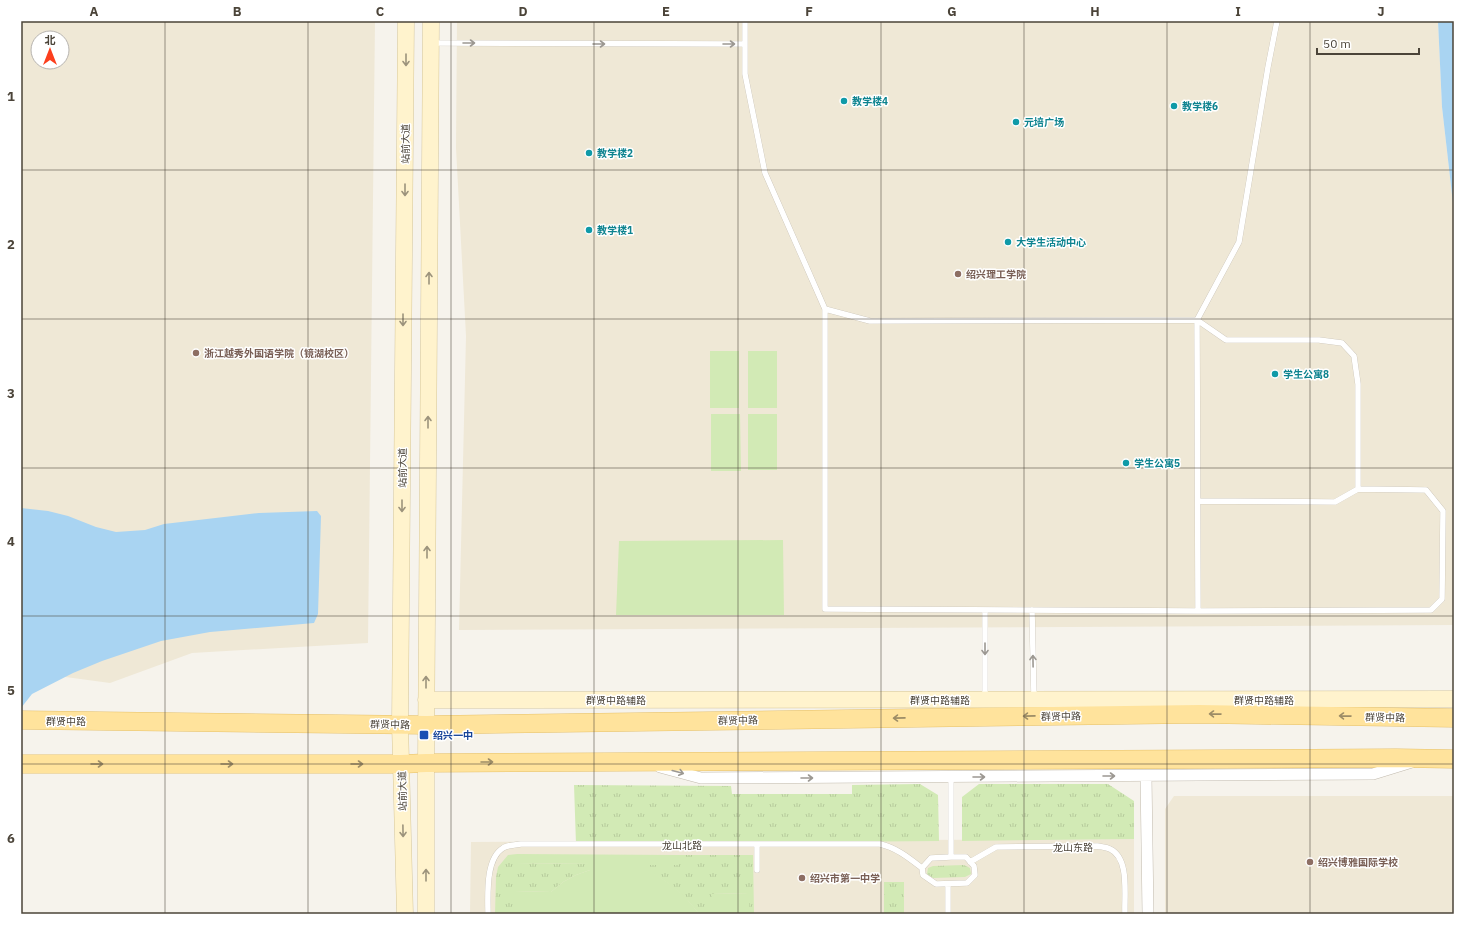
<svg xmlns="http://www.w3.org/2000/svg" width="1475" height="935" font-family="'IBM Plex Sans','Noto Sans SC',sans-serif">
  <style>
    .education { fill: #efe8d6; fill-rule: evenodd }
    .grass { fill: url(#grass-tufts) }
    .garden { fill: #d2eab5 }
    .water { fill: #a9d4f2 }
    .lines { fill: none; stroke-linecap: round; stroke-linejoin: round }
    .lane-casing { stroke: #c2bbae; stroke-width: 6 }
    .street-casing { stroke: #c2bbae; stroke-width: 12 }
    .secondary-casing { stroke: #d6c79b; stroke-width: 17 }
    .primary-casing { stroke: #e6c16a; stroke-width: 19 }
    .lane { stroke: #fff; stroke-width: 5.5 }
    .street { stroke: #fff; stroke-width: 11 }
    .secondary { stroke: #fff3cd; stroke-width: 16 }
    .primary { stroke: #ffe39c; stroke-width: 18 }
    .oneway { stroke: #9c9892 }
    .oneway2 { stroke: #9c937c }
    .oneway3 { stroke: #9c8c66 }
    .grid { fill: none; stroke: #4b4439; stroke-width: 1; stroke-opacity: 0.55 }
    .culture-dot { fill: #0f9aa8; stroke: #fff; stroke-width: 1.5 }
    .education-dot { fill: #8d6e63; stroke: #fff; stroke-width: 1.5 }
    .transit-dot { fill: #1a4fb4; stroke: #fff; stroke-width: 1.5 }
    .labels { text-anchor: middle; stroke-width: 3; stroke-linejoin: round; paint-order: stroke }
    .culture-label { font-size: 10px; font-weight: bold; fill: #0d838f; stroke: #fff; text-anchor: start }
    .street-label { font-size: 10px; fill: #4b4439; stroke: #fff }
    .education-label { font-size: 10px; font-weight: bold; fill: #785e54; stroke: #fff; text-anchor: start }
    .transit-label { font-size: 10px; font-weight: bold; fill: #164399; stroke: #fff; text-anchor: start }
    .neatline { fill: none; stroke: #4b4439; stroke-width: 1.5 }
    .grid-label { font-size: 13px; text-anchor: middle; font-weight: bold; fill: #4b4439 }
  </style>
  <defs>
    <pattern id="grass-tufts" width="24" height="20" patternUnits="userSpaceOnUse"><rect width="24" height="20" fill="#d2eab5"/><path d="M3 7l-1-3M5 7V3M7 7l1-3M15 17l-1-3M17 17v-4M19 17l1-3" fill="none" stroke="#b6ca9c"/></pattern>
  </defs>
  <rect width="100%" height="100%" fill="#f6f3ec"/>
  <path class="education" d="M 21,21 L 375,21 L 368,643 L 192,653 L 110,683 L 21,671 ZM 38,38 L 62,38 L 62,62 L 38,62 Z
    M 457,21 L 1438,21 L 1442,107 L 1454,212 L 1454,625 L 459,630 L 466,336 L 456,148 Z
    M 1174,796 L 1454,796 L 1454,914 L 1165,914 L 1165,809 Z
    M 1134,839 L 1134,914 L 470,914 L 471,842 Z"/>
  <path class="grass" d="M 920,784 L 938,795 L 939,841 L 576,844 L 574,785 L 731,786 L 732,794 L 852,794 L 852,785 Z
    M 979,784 L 1108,784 L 1134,801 L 1134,839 L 962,841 L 962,797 Z
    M 517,854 L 517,863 L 590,864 L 590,870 L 576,875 L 563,882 L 551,892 L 515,891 L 515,914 L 495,914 L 496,877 L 498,867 L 508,855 Z
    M 678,855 L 753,855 L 754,914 L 749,914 L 749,893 L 712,894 L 712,914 L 699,914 C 685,895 669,882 648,871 L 648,865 L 678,865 Z
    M 964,865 L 970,868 L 971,874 L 965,877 L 933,878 L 927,874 L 928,868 L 933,866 Z
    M 884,882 L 904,882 L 904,914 L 884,914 Z"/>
  <path class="garden" d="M 710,351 L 739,351 L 739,408 L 710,408 Z
    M 748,351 L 777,351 L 777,408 L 748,408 Z
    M 711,414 L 740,414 L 741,471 L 711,471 Z
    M 748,414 L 777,414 L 777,470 L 748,470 Z
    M 783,540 L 784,615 L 616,615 L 619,541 Z
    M 517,854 L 678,855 L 678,865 L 648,865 L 648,870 C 671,884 683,892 699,914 L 515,914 L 515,891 L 551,892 L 563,882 L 576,875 L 590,870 L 590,864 L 517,863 Z
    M 749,893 L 749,914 L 712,914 L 712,894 Z"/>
  <path class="water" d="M 1438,21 L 1454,21 L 1454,212 L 1442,107 Z
    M 21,508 L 48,511 L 68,516 L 96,527 L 116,532 L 145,530 L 164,524 L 259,513 L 317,511 L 321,516 L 318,614 L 314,623 L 210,632 L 161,641 L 102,661 L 73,673 L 32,694 L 21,708 Z"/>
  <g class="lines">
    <g class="lane-casing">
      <path id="lane" d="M 745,21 L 745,74 L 765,173 L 825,309 L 870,321 L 1197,320 L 1239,242 L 1268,67 L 1277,21
        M 433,43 L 745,44
        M 825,309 L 825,609 L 1198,611 L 1197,320
        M 1197,320 L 1226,340 L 1319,340 L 1342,343 L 1354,356 L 1358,384 L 1358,489 L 1335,502 L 1198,501
        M 985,610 L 985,698
        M 1032,610 L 1034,697
        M 1198,611 L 1431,610 L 1442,599 L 1443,511 L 1426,490 L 1358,489
        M 951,777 L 951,857 L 966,857 L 974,866 L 975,875 L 967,883 L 936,884 L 923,875 L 922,868 L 931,858 L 951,857
        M 757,844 L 757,870
        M 970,862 L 996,847 L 1097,846 C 1101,847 1106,847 1110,849 C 1130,858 1124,896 1125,914
        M 488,914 C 488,896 485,859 503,848 C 507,845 516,845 521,844 L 880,844 C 897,848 909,858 922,868
        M 948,914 L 948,884"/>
    </g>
    <g class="street-casing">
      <path id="street" d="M 660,767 L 701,778 L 1373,774 L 1412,762
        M 1146,776 L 1148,914"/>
    </g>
    <g class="secondary-casing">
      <path id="secondary" d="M 426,700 L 1454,699
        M 405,914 L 400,724 L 406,21
        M 426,914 L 426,763 L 431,21"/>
    </g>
    <g class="primary-casing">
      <path id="primary" d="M 21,720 L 426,725 L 1199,714 L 1454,718
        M 21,764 L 401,764 L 426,763 L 1396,758 L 1454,759"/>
    </g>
    <use href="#lane" class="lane"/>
    <use href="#street" class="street"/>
    <use href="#secondary" class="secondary"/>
    <use href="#primary" class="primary"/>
  </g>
  <defs><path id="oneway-shaft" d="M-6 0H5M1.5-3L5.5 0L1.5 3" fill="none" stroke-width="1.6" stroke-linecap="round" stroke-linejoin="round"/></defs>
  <g class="oneway">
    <use href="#oneway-shaft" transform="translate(469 43)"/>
    <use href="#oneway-shaft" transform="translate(599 44)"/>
    <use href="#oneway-shaft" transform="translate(729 44)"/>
    <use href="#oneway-shaft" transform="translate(985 649) rotate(90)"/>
    <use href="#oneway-shaft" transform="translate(1033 661) rotate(-91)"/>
    <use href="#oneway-shaft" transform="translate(678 772) rotate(15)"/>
    <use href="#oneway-shaft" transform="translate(1109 776)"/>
    <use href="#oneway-shaft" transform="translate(979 777)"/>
    <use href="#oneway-shaft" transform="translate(807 778)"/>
  </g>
  <g class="oneway2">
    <use href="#oneway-shaft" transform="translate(406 60) rotate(90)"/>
    <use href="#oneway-shaft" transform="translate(405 190) rotate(90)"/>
    <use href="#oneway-shaft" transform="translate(429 278) rotate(-90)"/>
    <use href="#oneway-shaft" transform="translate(403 320) rotate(90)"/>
    <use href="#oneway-shaft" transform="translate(428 422) rotate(-90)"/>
    <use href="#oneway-shaft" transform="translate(402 506) rotate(90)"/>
    <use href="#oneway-shaft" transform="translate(427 552) rotate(-90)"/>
    <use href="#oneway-shaft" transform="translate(426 682) rotate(-90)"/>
    <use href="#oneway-shaft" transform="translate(403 831) rotate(89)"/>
    <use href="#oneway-shaft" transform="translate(426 875) rotate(-90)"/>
  </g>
  <g class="oneway3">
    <use href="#oneway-shaft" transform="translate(1215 714) rotate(-179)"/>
    <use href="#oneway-shaft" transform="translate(1029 716) rotate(179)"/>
    <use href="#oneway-shaft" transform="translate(1345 716) rotate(-179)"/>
    <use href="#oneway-shaft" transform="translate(899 718) rotate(179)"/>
    <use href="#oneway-shaft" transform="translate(487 762)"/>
    <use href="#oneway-shaft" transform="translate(97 764)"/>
    <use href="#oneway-shaft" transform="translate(227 764)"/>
    <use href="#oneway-shaft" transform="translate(357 764)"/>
  </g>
  <path class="grid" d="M 165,21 L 165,914M 308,21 L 308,914M 451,21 L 451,914M 594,21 L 594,914M 738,21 L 738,914M 881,21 L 881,914M 1024,21 L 1024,914M 1167,21 L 1167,914M 1310,21 L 1310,914M 21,170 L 1454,170M 21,319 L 1454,319M 21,468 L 1454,468M 21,616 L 1454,616M 21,764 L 1454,764"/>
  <g class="culture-dot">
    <circle cx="844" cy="101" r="4"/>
    <circle cx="1174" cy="106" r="4"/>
    <circle cx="1016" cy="122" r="4"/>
    <circle cx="589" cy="153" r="4"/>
    <circle cx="589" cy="230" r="4"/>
    <circle cx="1008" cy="242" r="4"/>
    <circle cx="1275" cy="374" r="4"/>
    <circle cx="1126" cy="463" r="4"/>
  </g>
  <g class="education-dot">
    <circle cx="958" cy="274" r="4"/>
    <circle cx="196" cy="353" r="4"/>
    <circle cx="1310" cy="862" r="4"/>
    <circle cx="802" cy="878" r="4"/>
  </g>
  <rect class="transit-dot" x="419" y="730" width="10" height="10" rx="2"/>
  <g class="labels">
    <g class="culture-label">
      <text x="852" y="105">教学楼4</text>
      <text x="1182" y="110">教学楼6</text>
      <text x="1024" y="126">元培广场</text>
      <text x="597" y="157">教学楼2</text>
      <text x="597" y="234">教学楼1</text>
      <text x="1016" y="246">大学生活动中心</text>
      <text x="1283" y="378">学生公寓8</text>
      <text x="1134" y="467">学生公寓5</text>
    </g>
    <g class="street-label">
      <text transform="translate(405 144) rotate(-90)" y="4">站前大道</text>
      <text transform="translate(402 468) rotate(-90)" y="4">站前大道</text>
      <text x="616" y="704">群贤中路辅路</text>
      <text x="940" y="704">群贤中路辅路</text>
      <text x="1264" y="704">群贤中路辅路</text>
      <text transform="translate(1061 716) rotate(-1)" y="4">群贤中路</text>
      <text transform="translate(1385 717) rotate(1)" y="4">群贤中路</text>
      <text transform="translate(738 720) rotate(-1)" y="4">群贤中路</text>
      <text x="66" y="725">群贤中路</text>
      <text transform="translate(390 724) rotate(1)" y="4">群贤中路</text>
      <text transform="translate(402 791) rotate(-91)" y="4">站前大道</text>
      <text x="682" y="849">龙山北路</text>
      <text x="1073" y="851">龙山东路</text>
    </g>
    <g class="education-label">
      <text x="966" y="278">绍兴理工学院</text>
      <text x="204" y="357">浙江越秀外国语学院（镜湖校区）</text>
      <text x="1318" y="866">绍兴博雅国际学校</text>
      <text x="810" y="882">绍兴市第一中学</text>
    </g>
    <g class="transit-label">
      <text x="433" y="739">绍兴一中</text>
    </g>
  </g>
  <rect width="1475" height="935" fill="none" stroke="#ffffff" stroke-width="44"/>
  <g transform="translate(50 50)"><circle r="19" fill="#ffffff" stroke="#b7b4b0"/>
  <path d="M0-3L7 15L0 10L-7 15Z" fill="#fc3f1d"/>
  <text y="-6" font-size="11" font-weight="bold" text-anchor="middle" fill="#4b4439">北</text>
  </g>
  <path d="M1317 48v6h102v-6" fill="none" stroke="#4b4439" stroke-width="2"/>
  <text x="1323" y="48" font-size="12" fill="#4b4439" stroke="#ffffff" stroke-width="3" paint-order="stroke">50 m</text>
  <rect x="22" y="22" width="1431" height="891" class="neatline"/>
  <g class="grid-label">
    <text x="94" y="16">A</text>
    <text x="237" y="16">B</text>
    <text x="380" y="16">C</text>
    <text x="523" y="16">D</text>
    <text x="666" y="16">E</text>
    <text x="809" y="16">F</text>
    <text x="952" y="16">G</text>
    <text x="1095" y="16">H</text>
    <text x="1238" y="16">I</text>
    <text x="1381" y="16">J</text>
    <text x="11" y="101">1</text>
    <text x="11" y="249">2</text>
    <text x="11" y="398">3</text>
    <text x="11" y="546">4</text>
    <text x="11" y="695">5</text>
    <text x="11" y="843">6</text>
  </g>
</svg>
